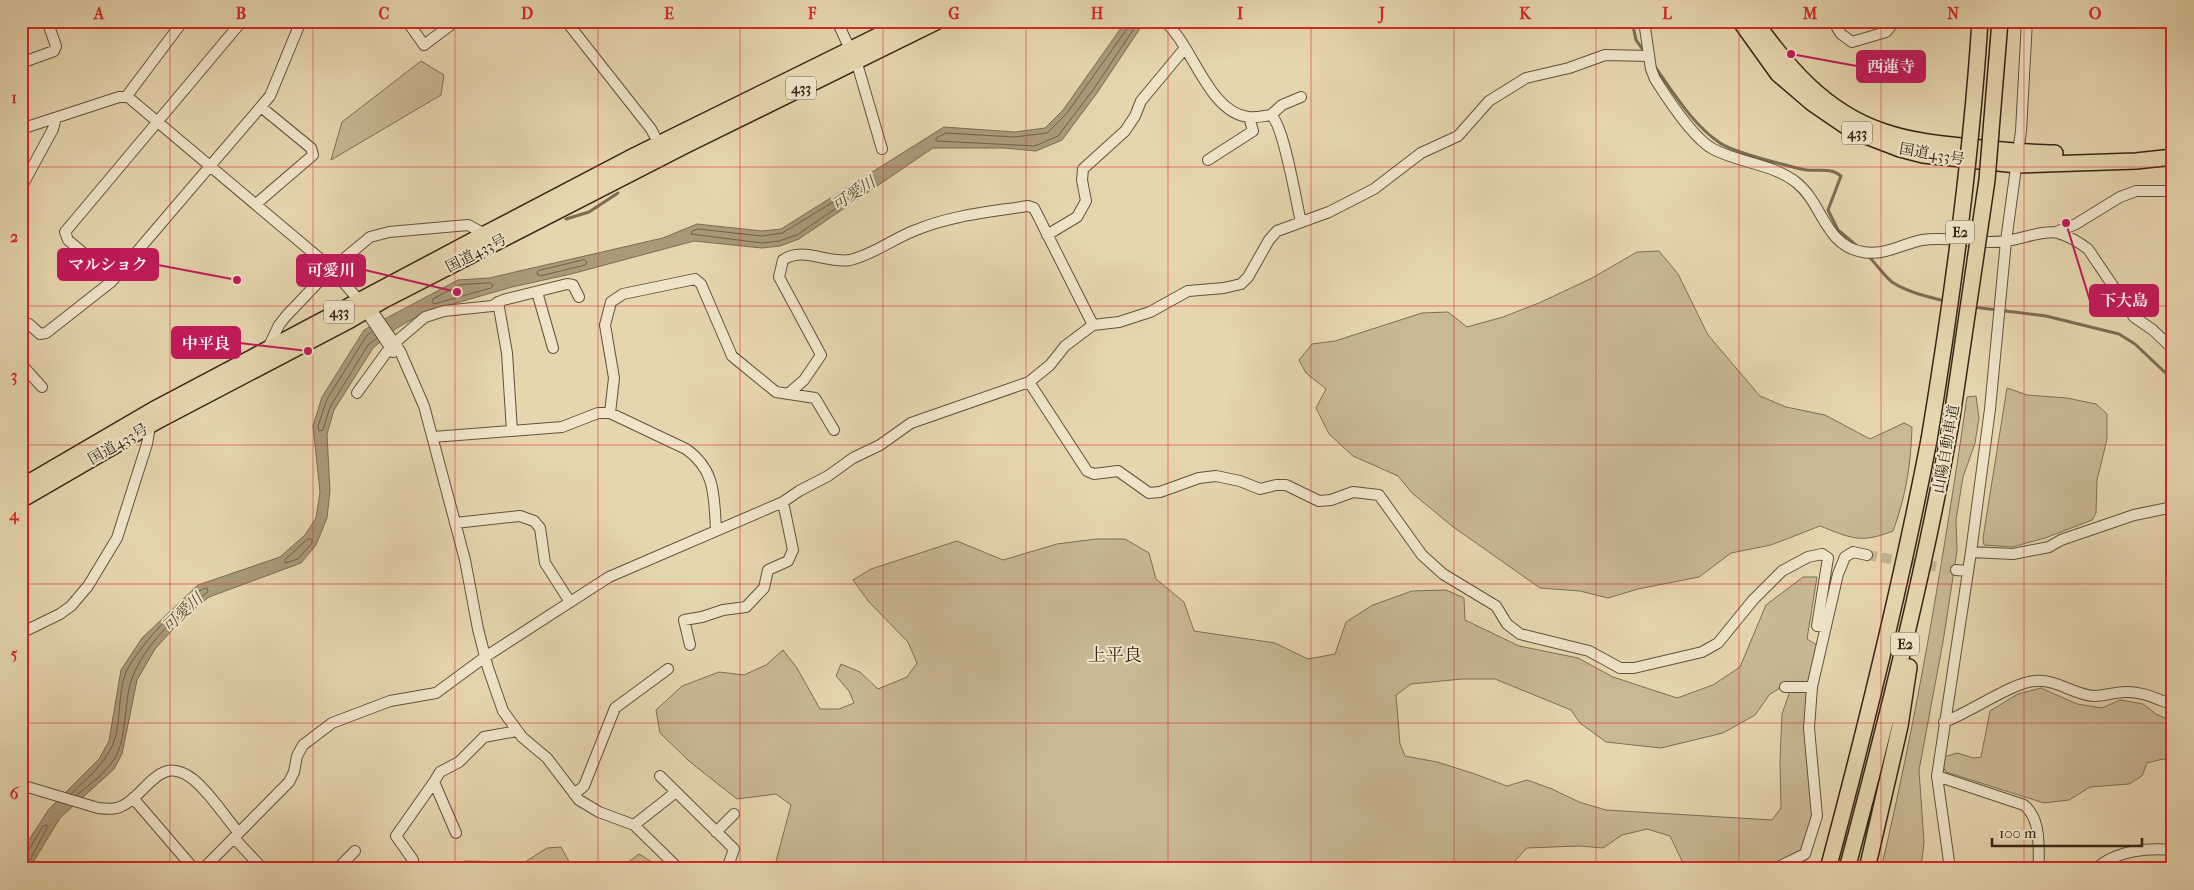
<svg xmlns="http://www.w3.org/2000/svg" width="2194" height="890" font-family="'IM FELL French Canon','Noto Serif JP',serif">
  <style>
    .green { fill: #c8b894; stroke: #7e6f55 }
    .water { fill: #aa9a7a; stroke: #7b6c52 }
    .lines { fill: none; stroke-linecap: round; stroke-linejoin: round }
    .shore { stroke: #706048; stroke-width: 1 }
    .stream { stroke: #7b6c52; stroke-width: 3 }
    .minor-tunnel { stroke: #c3b390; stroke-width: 10; stroke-dasharray: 10 5; stroke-linecap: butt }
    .minor-casing { stroke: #61523c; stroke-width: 12 }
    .highway-casing { stroke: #352616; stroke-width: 18 }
    .minor { stroke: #efe4ca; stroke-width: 10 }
    .highway { stroke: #e6d6ae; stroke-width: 15 }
    .highway-bridge-casing { stroke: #352616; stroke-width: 18; stroke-linecap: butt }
    .highway-bridge { stroke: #e6d6ae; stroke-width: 15 }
    .grid { fill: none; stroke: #d62828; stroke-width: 1; stroke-opacity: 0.55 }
    .labels { text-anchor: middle; stroke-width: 4; stroke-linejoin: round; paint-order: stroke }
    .shield { fill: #efe4ca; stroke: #6d5f4c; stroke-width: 1 }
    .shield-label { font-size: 14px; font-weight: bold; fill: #352616 }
    .street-label { font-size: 15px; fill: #352616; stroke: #efe4ca }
    .water-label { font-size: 16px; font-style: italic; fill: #584934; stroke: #efe4ca }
    .quarter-label { font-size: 18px; fill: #352616; stroke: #efe4ca }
    .leader { fill: none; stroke: #c2185b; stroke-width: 2 }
    .callout-dot { fill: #c2185b; stroke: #efe4ca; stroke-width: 2 }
    .callout { fill: #c2185b; stroke: #c2185b; stroke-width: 2 }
    .callout-label { font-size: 16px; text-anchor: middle; font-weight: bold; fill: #fff }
    .neatline { fill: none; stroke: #d62828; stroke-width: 2 }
    .grid-label { font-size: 16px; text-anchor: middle; font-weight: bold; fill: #d62828 }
  </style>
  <rect width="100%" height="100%" fill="#e6d6ae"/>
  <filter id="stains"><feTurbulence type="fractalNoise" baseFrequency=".004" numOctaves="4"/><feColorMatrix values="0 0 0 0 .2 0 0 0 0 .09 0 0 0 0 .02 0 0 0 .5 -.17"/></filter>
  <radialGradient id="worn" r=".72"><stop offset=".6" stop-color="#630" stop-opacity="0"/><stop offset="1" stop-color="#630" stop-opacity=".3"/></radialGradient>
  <path class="green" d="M 421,61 L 444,75 L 441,95 L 331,160 L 342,122 Z
    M 1659,251 L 1678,274 L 1708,335 L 1760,396 L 1786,407 L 1825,415 L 1870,439 L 1904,423 L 1912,427 C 1911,464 1906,496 1893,531 C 1860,544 1851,538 1820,526 L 1771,545 L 1731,553 L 1699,577 L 1638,589 L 1608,598 L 1580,591 L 1540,588 L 1452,526 L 1412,493 L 1398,476 L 1353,456 L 1329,434 L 1316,408 L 1326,389 L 1306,373 L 1299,360 L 1312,344 L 1335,341 L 1422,313 L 1448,312 L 1467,327 L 1503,317 L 1539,303 L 1592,278 L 1637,252 Z
    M 2007,388 L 2027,395 L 2067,398 L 2096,404 L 2107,414 L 2107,439 L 2097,480 L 2096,513 L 2092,520 L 2045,538 L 2012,547 L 1984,545 L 1983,538 Z
    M 1976,396 L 1979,418 L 1975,443 L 1963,477 L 1956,520 L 1957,551 L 1943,642 L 1919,770 L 1924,842 L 1921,869 L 1881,869 C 1918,713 1944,555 1967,397 Z
    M 1096,539 L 1125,539 L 1149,553 L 1156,579 L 1184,602 L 1194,631 L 1275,643 L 1308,659 L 1335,654 L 1346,622 L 1373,605 L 1412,591 L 1446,590 L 1464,598 L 1465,620 L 1519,646 L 1578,658 L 1613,677 L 1677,698 L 1713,685 L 1740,667 L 1766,605 L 1803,577 L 1817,577 L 1807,639 L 1817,645 L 1808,682 L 1787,684 L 1770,694 L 1755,715 L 1723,733 L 1661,748 L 1606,742 L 1580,723 L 1571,710 L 1495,679 L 1462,679 L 1411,684 L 1396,695 L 1400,744 L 1405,756 L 1437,762 L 1475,774 L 1507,786 L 1527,780 L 1552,789 L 1579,802 L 1606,810 L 1772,820 L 1781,808 L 1780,760 L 1782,714 L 1790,691 L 1807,692 L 1814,815 L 1801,851 L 1765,869 L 1683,869 L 1682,861 L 1670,836 L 1647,829 L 1622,835 L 1603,848 L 1579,846 L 1527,848 L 1513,863 L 1504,869 L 774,869 L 791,805 L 776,794 L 737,799 L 690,762 L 660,733 L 656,710 L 682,686 L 719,672 L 744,675 L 766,665 L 783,650 L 797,668 L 820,709 L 839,709 L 854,703 L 849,691 L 836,676 L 841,664 L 860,672 L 878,689 L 907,677 L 917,663 L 908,642 L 869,602 L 853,580 L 871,569 L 957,541 L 1003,560 L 1057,544 Z
    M 2041,688 L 2077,704 L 2102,708 L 2120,700 L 2143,704 L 2156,714 L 2173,722 L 2173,763 L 2163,759 L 2147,763 L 2142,776 L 2129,784 L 2090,787 L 2069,800 L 2044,803 L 1946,772 L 1942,765 L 1944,757 L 1957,753 L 1974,758 L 1981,757 L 1990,711 L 2018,694 Z
    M 561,847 L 573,869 L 463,869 L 464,861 L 525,862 L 547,848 Z
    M 639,854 L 663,869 L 624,869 L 623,866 Z"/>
  <path class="water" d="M 1126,21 L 1145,21 L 1097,93 L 1062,140 L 1036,151 L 1004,148 L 933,148 L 799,239 L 780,246 L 762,248 L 694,241 L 571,274 L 512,287 L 425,312 L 397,328 L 373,348 L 334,410 L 327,434 L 330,491 L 327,518 L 316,545 L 301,563 L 209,597 L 182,619 L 155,649 L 137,680 L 122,754 L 114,769 L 60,818 L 29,869 L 21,869 L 21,852 L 49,809 L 99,759 L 109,741 L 121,670 L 142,638 L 198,585 L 280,557 L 305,535 L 316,518 L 320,492 L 313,426 L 322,397 L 364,330 L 458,280 L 489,278 L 663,238 L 697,224 L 762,231 L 781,229 L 944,127 L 1015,132 L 1045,128 L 1063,110 Z"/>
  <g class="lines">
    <path class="shore" d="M 1130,21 L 1129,26 L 1067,113 L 1047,133 L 1014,137 L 946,133 L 936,138 L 936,141 L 1035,146 L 1058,136 L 1093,90 L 1139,21
      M 860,186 L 861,191 L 797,235 L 779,241 L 762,243 L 691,234 L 692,231 L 698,229 L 762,236 L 782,233 Z
      M 584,260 L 587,262 L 585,265 L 540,276 L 537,274 L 538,271 Z
      M 490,283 L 493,285 L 491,288 L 434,304 L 432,302 L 433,299 L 459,285 Z
      M 372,332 L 367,335 L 327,399 L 318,426 L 319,431 L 323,430 L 330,407 L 368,345 L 377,338
      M 308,539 L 312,539 L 312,543 L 298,559 L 285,563 L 285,560 Z
      M 71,794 C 87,778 105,764 113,744 C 122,722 117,694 126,672 C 133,654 189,589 207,588 L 208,592 C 178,613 145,644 132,678 C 124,700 127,733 117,754 C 109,771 91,783 77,795
      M 21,854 L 28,851 L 43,826 L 47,825 L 47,828 L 25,869"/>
    <path class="stream" d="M 1632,21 L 1636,40 L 1646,54
      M 1655,67 C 1674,93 1692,124 1720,143 C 1735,153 1781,164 1801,169 C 1815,173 1829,166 1841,176 L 1828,210 L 1838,230 L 1857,246
      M 566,219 L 589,212 L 618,193
      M 1867,255 C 1876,263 1883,275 1892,282 C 1907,292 1928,297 1945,301
      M 1973,307 L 2046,316 L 2119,334 L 2135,344 L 2173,380"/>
    <path class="minor-tunnel" d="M 1867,555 L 1956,570"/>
    <g class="minor-casing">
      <path id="minor" d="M 407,21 L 424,45 L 456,21
        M 566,21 L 651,129 L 661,148
        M 837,21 L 858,67 L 882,149
        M 1164,21 C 1193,45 1208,112 1248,117 C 1256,118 1263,116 1271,115 C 1284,125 1296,202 1301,222
        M 1644,21 L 1651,69 L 1655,79 C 1667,98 1694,139 1713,149 C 1739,163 1774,164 1797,183 C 1823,204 1825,246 1863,252 C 1884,256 1902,244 1922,240 C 1950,236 1978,245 2006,241 C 2019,240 2045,229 2058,233 C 2068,236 2080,243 2088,249 L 2134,317 L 2153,330 L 2173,349
        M 1833,21 L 1841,34 L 1852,42 L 1886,32 L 1895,21
        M 21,63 L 54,51 L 56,46 L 47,21
        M 126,97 L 183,21
        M 1271,115 L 1282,105 L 1301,97
        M 21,129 L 119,97 L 128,97 L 331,268 L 363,305
        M 1208,160 L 1253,131 L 1249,117
        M 21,188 L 53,129 L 56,118
        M 256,204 L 313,155 L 311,148 L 261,107
        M 2056,232 L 2076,224 L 2120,197 L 2136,191 L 2173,191
        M 1047,235 L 1077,217 L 1086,201 L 1082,180 L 1083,169 L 1125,131 L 1135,116 L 1141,101 L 1185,48
        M 114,279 L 68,240 L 65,232 L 242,21
        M 537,292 L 553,348
        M 498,302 L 507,353 L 512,431
        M 365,307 L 375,315 L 400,351 L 424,406 L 465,560 L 478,629 L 488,668 L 503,711 L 522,737 L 547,758 L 579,800 L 599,812 L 634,825 L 679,869
        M 364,308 L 393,352
        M 21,326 L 29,324 L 40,334 L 46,333 L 111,282 L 270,96 L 301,21
        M 268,348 L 279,325 L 287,315 L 328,272 L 370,237 L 389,232 L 468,225 L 485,234
        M 21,364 L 42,387
        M 1029,382 L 1087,471 L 1094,474 L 1118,471 L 1149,493 L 1160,492 L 1199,478 L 1216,476 L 1240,481 L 1260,489 L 1276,485 L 1286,485 L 1319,501 L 1331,500 L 1353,492 L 1379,495 L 1422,555 L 1443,574 L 1496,606 L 1507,624 L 1520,634 L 1589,651 L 1620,668 L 1634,668 L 1702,652 L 1718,643 L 1753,600 L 1782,571 L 1808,557 L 1822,554 L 1828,558 L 1817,626 L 1826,627
        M 357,393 L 391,346 L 425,317 L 444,311 L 492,306 L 503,300 L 567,284 L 573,285 L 579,297
        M 788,394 L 804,380 L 821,355 L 779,277 L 783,260 C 803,246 828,264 850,260 C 873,255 894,238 916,230 C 952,215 990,212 1028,206 L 1034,208 L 1093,325
        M 610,413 L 614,378 L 605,325 L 611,302 L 623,294 L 695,279 L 701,284 L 732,356 L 776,392 L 815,398 L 834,430
        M 433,437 L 562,427 L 598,413 L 610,413 L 686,449 C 716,470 714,497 716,530
        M 455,523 L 520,516 L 534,521 L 540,528 L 545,563 L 570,602
        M 1971,552 L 2013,554 L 2049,547 L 2061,540 L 2134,515 L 2173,507
        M 1956,570 L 1968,571
        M 21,633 L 60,614 L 71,606 L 88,586 L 117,538 L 147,444 L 149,432 L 147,423
        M 690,645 L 684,620 L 702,617 L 723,610 L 746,607 L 764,588 L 768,570 L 788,561 L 793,550 L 783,502
        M 1785,687 L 1812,687
        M 1944,722 C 1969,713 2013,682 2035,681 C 2057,679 2074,695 2094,696 C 2105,696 2115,692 2125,692 C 2142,691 2157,699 2173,705
        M 660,776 L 734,849 L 727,869
        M 1937,776 L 2024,805 C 2042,820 2038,847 2039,869
        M 21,785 L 98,808 C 107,809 116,810 124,805 C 149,791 160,753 194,780 C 210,793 225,817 239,833
        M 574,794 L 584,786 L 615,708 L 668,669
        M 133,798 L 194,869
        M 634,825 L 676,792
        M 716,832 L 734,814
        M 456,833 L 434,782 L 440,772 L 459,762 L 484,737 L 517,731
        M 234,838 L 263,869
        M 413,860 L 396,836 L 434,782
        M 203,869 L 289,782 L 294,772 L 297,756 L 303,745 L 332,723 L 390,701 L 436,693 L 485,657 L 609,577 L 783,502 L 799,491 L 828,476 L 853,458 L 880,445 L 911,423 L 1029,382 L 1050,365 L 1065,346 L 1093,325 L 1119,322 L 1150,312 L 1188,291 L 1224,288 L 1241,284 L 1248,277 L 1269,240 L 1277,231 L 1329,212 L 1374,189 L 1421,153 L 1458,136 L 1489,101 L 1526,78 L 1569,68 L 1605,55 L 1649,56
        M 337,869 L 355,851
        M 1774,869 L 1805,854 L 1817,816 L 1809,728 L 1812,687 L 1838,574 L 1845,557 L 1853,552 L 1867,555
        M 1950,869 L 1937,776 L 1971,552 L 1990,409 L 2006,241 L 2021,131 L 2027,21
        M 2096,869 C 2115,850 2149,848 2173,850"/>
    </g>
    <g class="highway-casing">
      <path id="highway" d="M 1740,21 L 1778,74 L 1812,103 L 1853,131 L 1900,149 L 1923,155 L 2017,165 L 2136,161 L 2173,157
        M 1755,21 C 1788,68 1826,112 1882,131 C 1910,141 1942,144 1971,147 C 1999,150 2027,153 2055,153
        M 21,487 L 153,410 L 485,234 L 636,155 L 908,21
        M 21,500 L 159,420 L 350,320 L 384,300 L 686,145 L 938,21
        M 1828,869 C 1866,727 1901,585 1929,440
        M 1847,869 C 1887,719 1925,570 1952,417
        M 1867,869 L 1900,726 L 1909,667"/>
    </g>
    <use href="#minor" class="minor"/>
    <use href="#highway" class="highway"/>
    <g class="highway-bridge-casing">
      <path id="highway-bridge" d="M 1952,417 L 1987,180 L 2000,21
        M 1929,440 C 1952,301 1971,162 1980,21"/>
    </g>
    <use href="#highway-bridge" class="highway-bridge"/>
  </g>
  <path class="grid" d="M 170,21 L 170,869M 313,21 L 313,869M 455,21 L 455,869M 598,21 L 598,869M 740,21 L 740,869M 883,21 L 883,869M 1026,21 L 1026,869M 1168,21 L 1168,869M 1311,21 L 1311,869M 1454,21 L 1454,869M 1596,21 L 1596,869M 1739,21 L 1739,869M 1881,21 L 1881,869M 2024,21 L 2024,869M 21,167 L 2173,167M 21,306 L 2173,306M 21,445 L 2173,445M 21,584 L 2173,584M 21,723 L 2173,723"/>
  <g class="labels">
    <g class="shield">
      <rect x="786" y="76.5" width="30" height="23" rx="4"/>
      <rect x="1842" y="121.5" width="30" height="23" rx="4"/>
      <rect x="1946" y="220.5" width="28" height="23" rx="4"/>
      <rect x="324" y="300.5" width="30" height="23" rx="4"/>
      <rect x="1891" y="632.5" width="28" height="23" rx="4"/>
    </g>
    <g class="shield-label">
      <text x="801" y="93">433</text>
      <text x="1857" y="138">433</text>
      <text x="1960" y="237">E2</text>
      <text x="339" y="317">433</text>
      <text x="1905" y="649">E2</text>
    </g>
    <g class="street-label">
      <text transform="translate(1932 154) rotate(10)" y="5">国道433号</text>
      <text transform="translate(476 253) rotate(-27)" y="5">国道433号</text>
      <text transform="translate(118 444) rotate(-30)" y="5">国道433号</text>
      <text transform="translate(1946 449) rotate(-80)" y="5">山陽自動車道</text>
    </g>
    <g class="water-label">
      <text transform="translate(853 193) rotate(-33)" y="6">可愛川</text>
      <text transform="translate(182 612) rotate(-43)" y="6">可愛川</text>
    </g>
    <g class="quarter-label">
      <text x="1115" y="661">上平良</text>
    </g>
  </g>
  <path class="leader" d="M1791 54L1857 66M237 280L158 265M457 292L365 270M2066 223L2090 301M308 351L240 343"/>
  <g class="callout-dot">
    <circle cx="1791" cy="54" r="5"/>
    <circle cx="237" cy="280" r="5"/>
    <circle cx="457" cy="292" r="5"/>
    <circle cx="2066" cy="223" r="5"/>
    <circle cx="308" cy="351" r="5"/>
  </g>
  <g class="callout">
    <rect x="1857" y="51" width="68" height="31" rx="5"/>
    <rect x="58" y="249" width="100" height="31" rx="5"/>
    <rect x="297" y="255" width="68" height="31" rx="5"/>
    <rect x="2090" y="285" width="68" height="31" rx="5"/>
    <rect x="172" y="327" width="68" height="31" rx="5"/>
  </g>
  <g class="callout-label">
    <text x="1891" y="72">西蓮寺</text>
    <text x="108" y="270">マルショク</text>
    <text x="331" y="276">可愛川</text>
    <text x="2124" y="306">下大島</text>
    <text x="206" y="349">中平良</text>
  </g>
  <rect width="2194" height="890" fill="none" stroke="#e6d6ae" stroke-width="55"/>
  <path d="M1992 838v8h150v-8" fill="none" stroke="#352616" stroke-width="2.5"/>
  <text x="1999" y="838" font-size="15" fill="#352616" stroke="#efe4ca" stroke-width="4" paint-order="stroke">100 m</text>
  <rect x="28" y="28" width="2138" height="834" class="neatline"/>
  <g class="grid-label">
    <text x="99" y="19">A</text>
    <text x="241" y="19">B</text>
    <text x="384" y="19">C</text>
    <text x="527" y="19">D</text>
    <text x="669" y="19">E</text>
    <text x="812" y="19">F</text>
    <text x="954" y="19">G</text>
    <text x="1097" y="19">H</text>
    <text x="1240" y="19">I</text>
    <text x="1382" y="19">J</text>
    <text x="1525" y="19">K</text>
    <text x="1667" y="19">L</text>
    <text x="1810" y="19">M</text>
    <text x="1953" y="19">N</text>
    <text x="2095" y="19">O</text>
    <text x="14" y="103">1</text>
    <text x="14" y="242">2</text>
    <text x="14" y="381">3</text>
    <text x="14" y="520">4</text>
    <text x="14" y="659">5</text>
    <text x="14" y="799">6</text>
  </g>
  <rect width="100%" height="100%" filter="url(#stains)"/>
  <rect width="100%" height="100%" fill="url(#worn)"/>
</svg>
